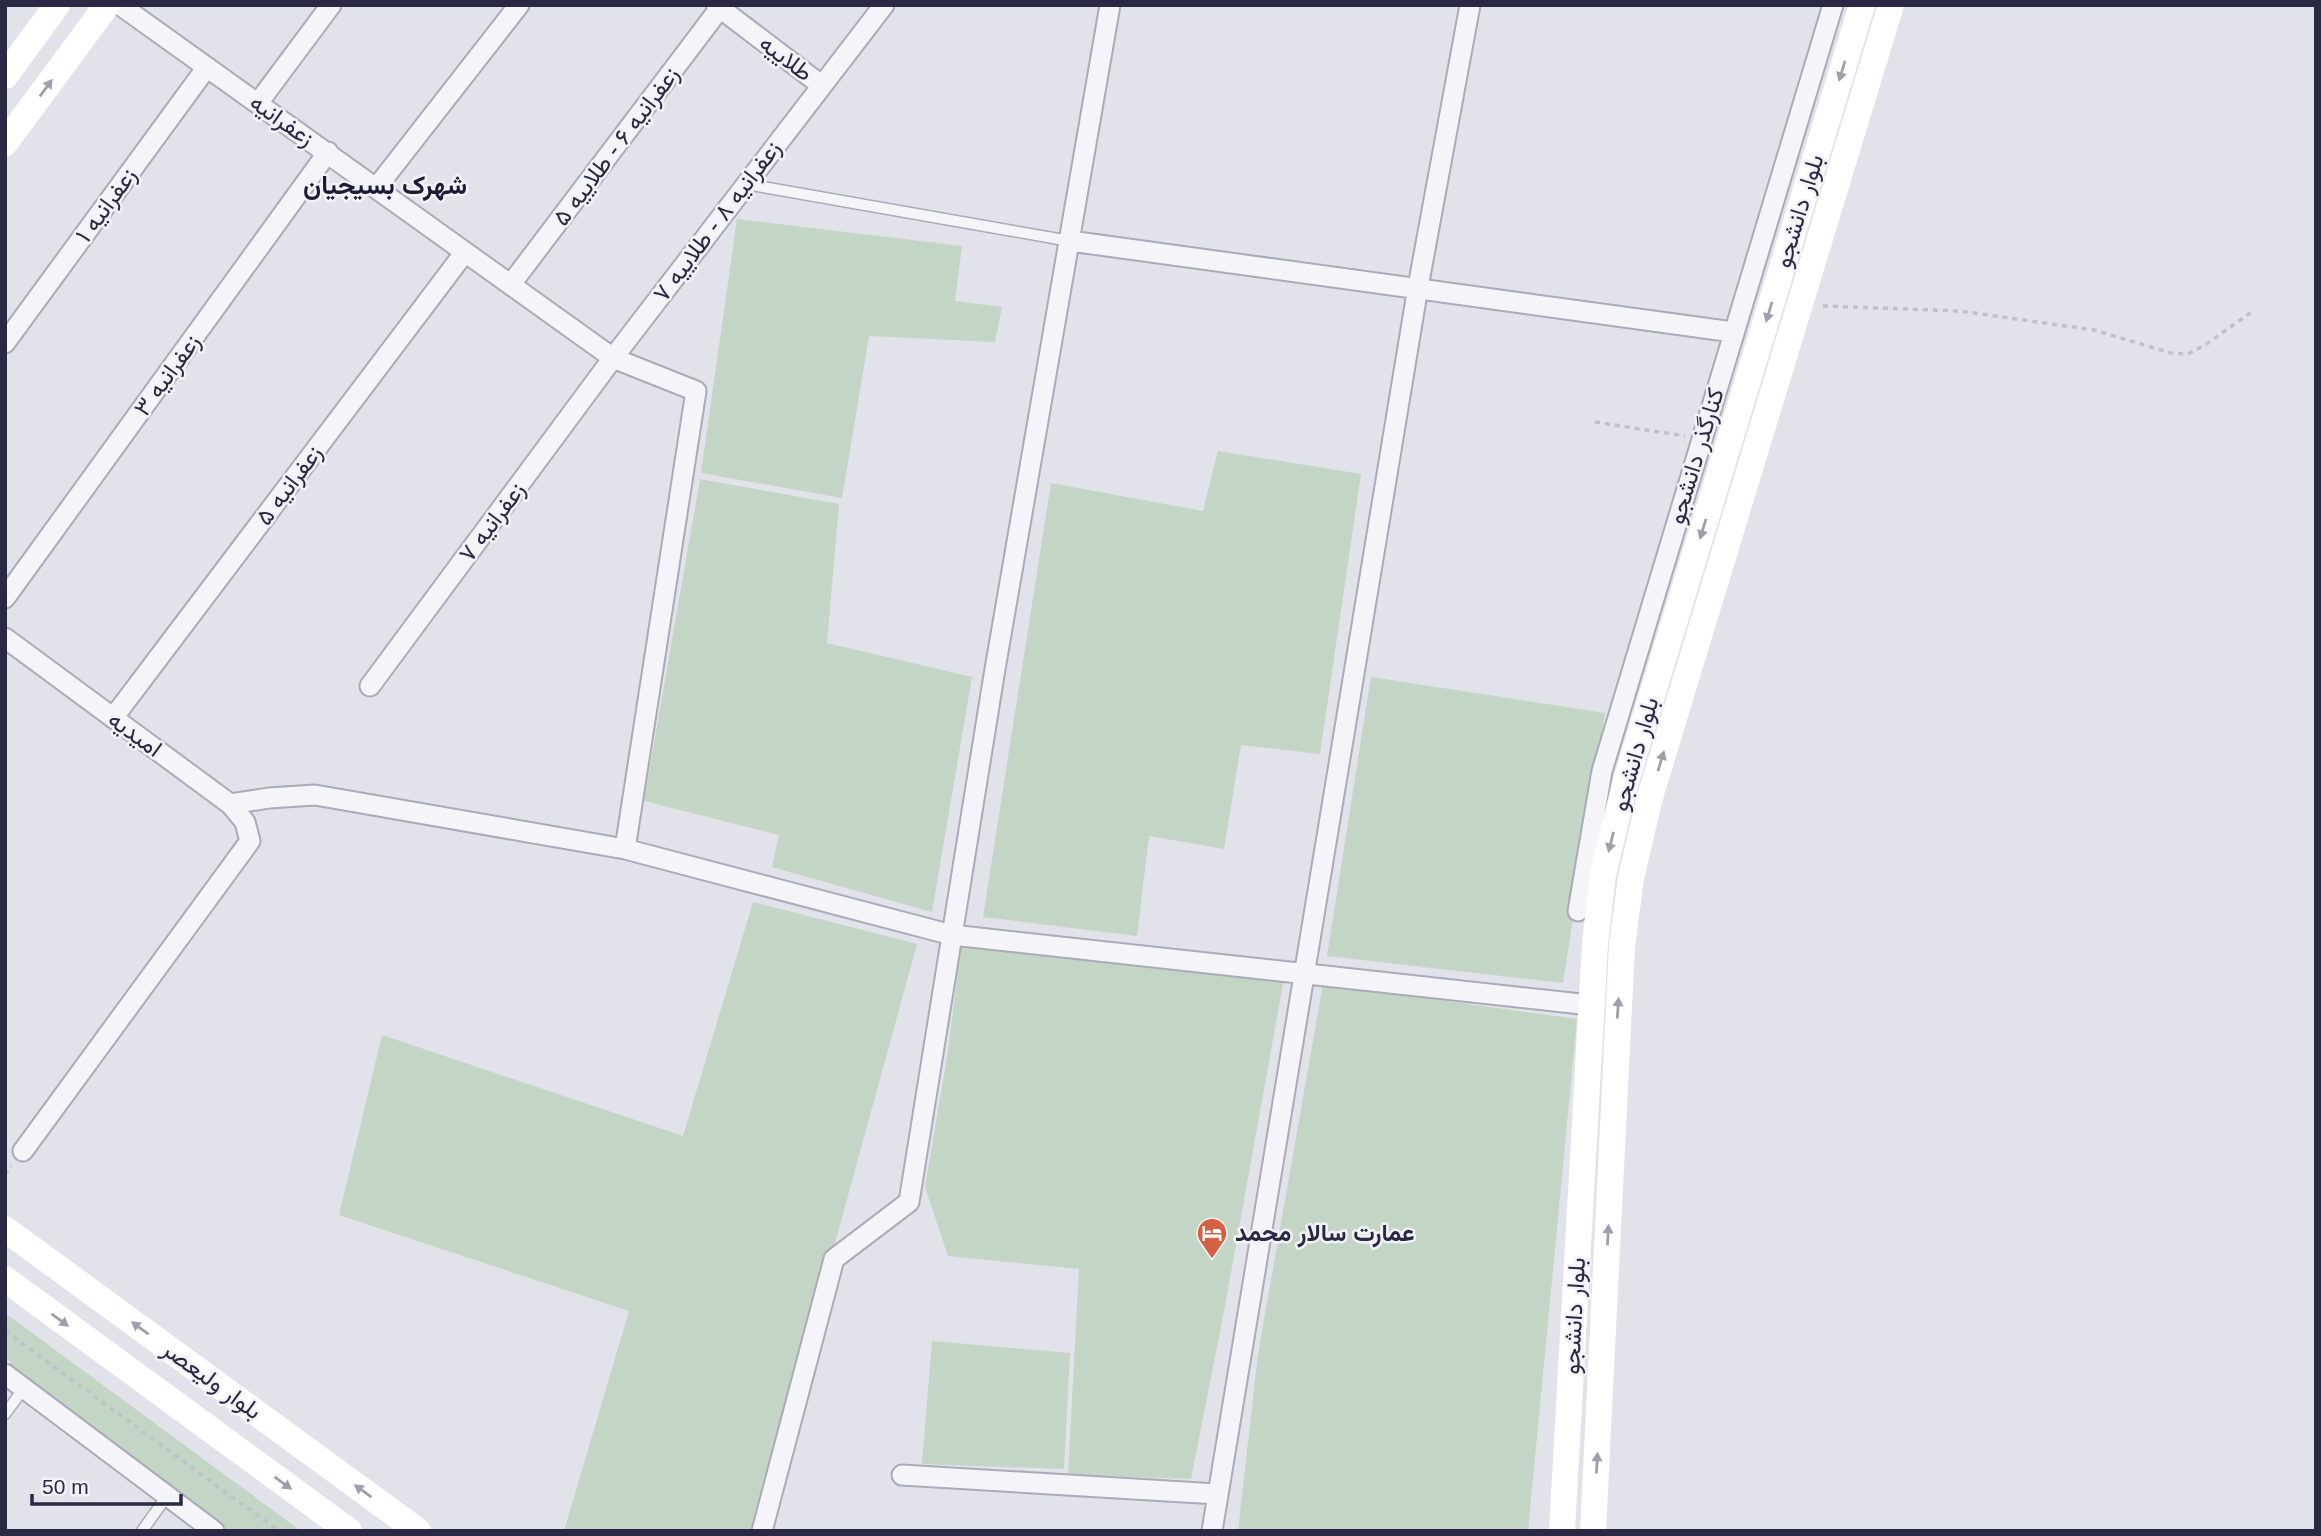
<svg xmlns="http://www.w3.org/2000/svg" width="2321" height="1536" font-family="Helvetica,Vazirmatn,sans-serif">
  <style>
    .green { fill: #c3d5c4 }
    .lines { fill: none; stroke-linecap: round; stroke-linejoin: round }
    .lane-casing { stroke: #aaaab9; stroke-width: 13 }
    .street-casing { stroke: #aaaab9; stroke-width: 23 }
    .path { stroke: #c0c0ca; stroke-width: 3.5; stroke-dasharray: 5 5; stroke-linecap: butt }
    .lane { stroke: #f5f5f9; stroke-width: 10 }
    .street { stroke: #f5f5f9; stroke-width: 19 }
    .secondary { stroke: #fff; stroke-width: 26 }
    .oneway { fill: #9f9fab }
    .labels { text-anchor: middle; stroke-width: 5; stroke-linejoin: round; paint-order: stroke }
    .street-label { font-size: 24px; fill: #292944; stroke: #f2f2f8 }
    .poi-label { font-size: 24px; font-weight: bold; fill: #292944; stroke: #f2f2f8; text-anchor: start }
    .neighbourhood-label { font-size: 26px; font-weight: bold; fill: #1b1b35; stroke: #f2f2f8 }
  </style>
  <rect width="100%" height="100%" fill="#e2e2eb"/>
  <path class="green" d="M 737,219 L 962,246 L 955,301 L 1002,307 L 995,342 L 869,336 L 842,498 L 701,473 Z
    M 1218,451 L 1361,474 L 1320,754 L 1241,745 L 1224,849 L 1149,836 L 1137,936 L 983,917 L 1051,483 L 1203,511 Z
    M 700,479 L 839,504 L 827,643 L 972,677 L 932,912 L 772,867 L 779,835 L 644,801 Z
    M 1371,677 L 1605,713 L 1563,983 L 1327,956 Z
    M 753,902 L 917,944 L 756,1531 L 564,1531 L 629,1311 L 339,1215 L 382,1035 L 683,1136 Z
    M 961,946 L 1284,978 L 1225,1306 L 1191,1479 L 1068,1475 L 1079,1269 L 948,1256 L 925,1187 L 948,1051 Z
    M 1323,984 L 1577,1019 L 1528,1531 L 1238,1531 L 1258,1354 Z
    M 5,1313 L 301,1531 L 225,1531 L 5,1371 L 11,1362 L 5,1358 Z
    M 932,1341 L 1070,1353 L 1064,1469 L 922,1464 Z"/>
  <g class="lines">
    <g class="lane-casing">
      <path id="lane" d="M 746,184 L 1070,241
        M 5,1414 L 24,1388
        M 142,1531 L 167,1496"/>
    </g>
    <g class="street-casing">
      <path id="street" d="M 120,5 L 613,358 L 696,391 L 625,849
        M 716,5 L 821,85
        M 258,103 L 331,5
        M 377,187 L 519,5
        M 1070,241 L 1733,332
        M 511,284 L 720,8
        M 5,343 L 207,67
        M 5,598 L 328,152
        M 5,638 L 230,804 L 245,822 L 250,841 L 23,1151
        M 370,686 L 613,358 L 884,5
        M 113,718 L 465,252
        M 230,804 L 269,798 L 315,795 L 625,849 L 952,935 L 1590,1005
        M 1578,911 L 1602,771 L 1833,5
        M 5,1374 L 214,1531
        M 902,1475 L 1217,1494
        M 762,1531 L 834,1259 L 909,1202 L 995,669 L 1110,5
        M 1212,1531 L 1418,287 L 1470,5"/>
    </g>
    <path class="path" d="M 1823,306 L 1960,311 L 2094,330 L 2171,353 L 2188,354 L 2205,345 L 2253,311
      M 1595,422 L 1685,436
      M 5,1175 L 11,1166
      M 5,1331 L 279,1531"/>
    <use href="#lane" class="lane"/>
    <use href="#street" class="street"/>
    <path class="secondary" d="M 5,76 L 57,5
      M 5,143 L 107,5
      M 5,1229 L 418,1531
      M 5,1279 L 349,1531
      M 1562,1531 L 1595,943 L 1603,874 L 1625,784 L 1862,5
      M 1593,1531 L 1622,946 L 1631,878 L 1650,797 L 1891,5"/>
  </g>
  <defs><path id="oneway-solid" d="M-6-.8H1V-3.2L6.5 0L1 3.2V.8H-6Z" transform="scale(1.75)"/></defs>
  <g class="oneway">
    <use href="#oneway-solid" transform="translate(1842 71) rotate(107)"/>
    <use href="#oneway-solid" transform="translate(46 88) rotate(-54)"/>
    <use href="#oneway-solid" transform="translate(1769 312) rotate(107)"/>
    <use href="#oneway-solid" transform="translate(1703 529) rotate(107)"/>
    <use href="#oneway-solid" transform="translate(1661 761) rotate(-73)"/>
    <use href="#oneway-solid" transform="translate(1611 842) rotate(104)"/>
    <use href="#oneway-solid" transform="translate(1618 1008) rotate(-86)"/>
    <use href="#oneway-solid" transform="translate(1608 1235) rotate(-87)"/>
    <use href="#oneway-solid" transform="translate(60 1320) rotate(36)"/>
    <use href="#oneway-solid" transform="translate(140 1328) rotate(-144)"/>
    <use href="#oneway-solid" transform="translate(1597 1463) rotate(-87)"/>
    <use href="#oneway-solid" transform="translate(283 1483) rotate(36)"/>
    <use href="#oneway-solid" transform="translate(363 1491) rotate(-144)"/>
  </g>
  <defs>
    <g id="hotel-pin" transform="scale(1.575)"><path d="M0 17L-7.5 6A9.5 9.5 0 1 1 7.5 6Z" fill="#d56042" stroke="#f2f2f8"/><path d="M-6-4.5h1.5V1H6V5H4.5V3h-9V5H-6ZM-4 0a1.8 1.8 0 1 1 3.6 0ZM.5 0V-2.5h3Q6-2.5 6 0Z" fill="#fff"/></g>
  </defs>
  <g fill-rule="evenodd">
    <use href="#hotel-pin" x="1212" y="1233"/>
  </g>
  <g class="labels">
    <g class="street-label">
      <text transform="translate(786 58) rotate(37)" y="8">طلاییه</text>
      <text transform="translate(282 120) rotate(35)" y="8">زعفرانیه</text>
      <text transform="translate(616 146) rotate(-53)" y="8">زعفرانیه ۶ - طلاییه ۵</text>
      <text transform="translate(106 205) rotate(-54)" y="8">زعفرانیه ۱</text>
      <text transform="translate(1799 211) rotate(-73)" y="8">بلوار دانشجو</text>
      <text transform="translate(717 221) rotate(-53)" y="8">زعفرانیه ۸ - طلاییه ۷</text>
      <text transform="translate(167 375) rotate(-54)" y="8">زعفرانیه ۳</text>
      <text transform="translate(1696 456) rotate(-73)" y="8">کنارگذر دانشجو</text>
      <text transform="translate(289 485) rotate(-53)" y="8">زعفرانیه ۵</text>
      <text transform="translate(492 522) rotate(-53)" y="8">زعفرانیه ۷</text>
      <text transform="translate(135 734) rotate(36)" y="8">امیدیه</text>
      <text transform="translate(1635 754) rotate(-74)" y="8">بلوار دانشجو</text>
      <text transform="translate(1574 1316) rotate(-87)" y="8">بلوار دانشجو</text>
      <text transform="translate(212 1380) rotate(36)" y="8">بلوار ولیعصر</text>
    </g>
    <g class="poi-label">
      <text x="1235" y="1241">عمارت سالار محمد</text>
    </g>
    <g class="neighbourhood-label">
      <text x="385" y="194">شهرک بسیجیان</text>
    </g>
  </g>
  <rect width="2321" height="1536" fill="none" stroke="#292944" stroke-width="14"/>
  <path d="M32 1494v10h149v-10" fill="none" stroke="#292944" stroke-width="3.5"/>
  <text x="42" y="1494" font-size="21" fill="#292944" stroke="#f2f2f8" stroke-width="5" paint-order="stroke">50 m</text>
</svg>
